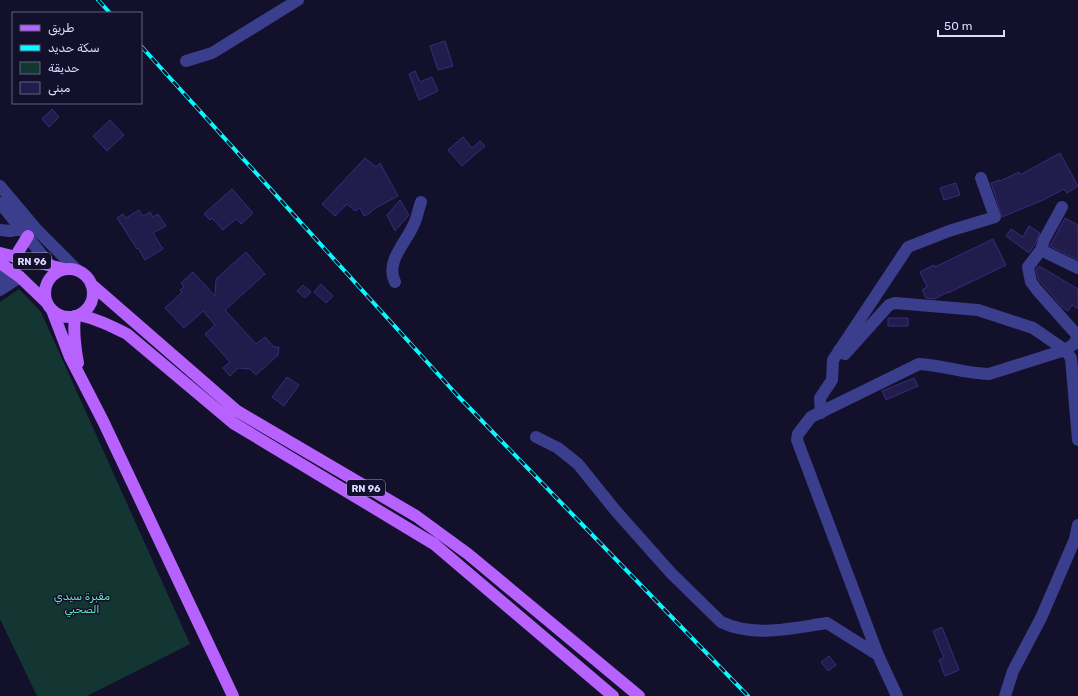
<svg xmlns="http://www.w3.org/2000/svg" width="1078" height="696" font-family="Rubik,Cairo,sans-serif">
  <style>
    .green { fill: #133632 }
    .building { fill: #221c4d; stroke: #362d7a }
    .lines { fill: none; stroke-linecap: round; stroke-linejoin: round }
    .minor { stroke: #3a3e8c; stroke-width: 12 }
    .major { stroke: #b762ff; stroke-width: 12 }
    .rail-casing { stroke: #07faff; stroke-width: 4 }
    .rail { stroke: #13102c; stroke-width: 2.5; stroke-dasharray: 8; stroke-linecap: butt }
    .labels { text-anchor: middle; stroke-width: 3; stroke-linejoin: round; paint-order: stroke }
    .shield { fill: #13102c; stroke: #a09ec0; stroke-width: 1 }
    .shield-label { font-size: 10px; font-weight: bold; fill: #dcdbff }
    .park-label { font-size: 11px; fill: #62e4b9; stroke: #13102c }
  </style>
  <rect width="100%" height="100%" fill="#13102c"/>
  <path class="green" d="M 19,289 L 41,312 L 190,644 L 87,696 L 37,696 L 0,619 L 0,302 Z"/>
  <path class="building" d="M 445,41 L 453,66 L 438,70 L 430,46 Z
    M 415,71 L 420,82 L 432,77 L 438,91 L 419,100 L 409,74 Z
    M 52,109 L 59,117 L 49,127 L 42,119 Z
    M 110,120 L 124,135 L 107,151 L 93,136 Z
    M 463,137 L 472,148 L 480,141 L 485,146 L 462,166 L 448,150 Z
    M 1060,153 L 1078,186 L 1067,193 L 1064,189 L 1043,200 L 1002,217 L 991,183 L 1000,180 L 1000,181 L 1019,172 L 1020,175 Z
    M 365,158 L 376,167 L 380,163 L 398,196 L 374,209 L 370,213 L 364,216 L 360,208 L 355,211 L 347,204 L 335,216 L 322,204 Z
    M 956,183 L 960,195 L 944,200 L 940,188 Z
    M 232,189 L 253,213 L 241,224 L 236,219 L 223,230 L 212,218 L 210,220 L 204,214 Z
    M 400,200 L 409,215 L 395,231 L 387,215 Z
    M 139,210 L 143,216 L 150,212 L 153,217 L 158,214 L 166,226 L 153,233 L 163,249 L 145,260 L 138,248 L 137,249 L 117,218 L 123,214 L 126,218 Z
    M 1065,218 L 1078,225 L 1078,260 L 1050,246 Z
    M 1029,226 L 1040,233 L 1035,244 L 1029,253 L 1006,236 L 1011,229 L 1023,237 Z
    M 993,239 L 1006,265 L 948,293 L 948,292 L 934,299 L 926,298 L 922,290 L 927,287 L 920,272 L 934,265 L 935,267 Z
    M 246,252 L 265,274 L 225,310 L 256,344 L 265,337 L 274,347 L 279,347 L 278,355 L 256,375 L 250,369 L 238,368 L 230,376 L 223,368 L 230,362 L 205,334 L 215,325 L 203,311 L 184,328 L 165,308 L 182,292 L 180,290 L 184,287 L 181,283 L 193,272 L 215,296 L 216,279 Z
    M 1039,266 L 1078,289 L 1078,309 L 1072,305 L 1068,311 L 1062,307 L 1038,279 L 1036,269 Z
    M 321,284 L 333,296 L 326,303 L 314,292 Z
    M 303,285 L 311,292 L 305,298 L 297,291 Z
    M 888,318 L 908,318 L 908,326 L 888,326 Z
    M 287,377 L 299,385 L 284,406 L 272,397 Z
    M 914,378 L 918,386 L 886,400 L 882,391 Z
    M 942,627 L 959,670 L 945,676 L 939,660 L 944,658 L 933,631 Z
    M 829,656 L 836,665 L 828,671 L 821,662 Z"/>
  <g class="lines">
    <path class="minor" d="M 186,61 L 212,53 L 298,0
      M 0,186 L 38,231 L 77,270
      M 0,203 L 55,271
      M 1062,207 L 1044,240 L 1041,250 L 1028,267 L 1031,282 L 1037,290 L 1078,336
      M 0,230 L 10,231 L 22,229
      M 1041,250 L 1078,268
      M 0,275 L 10,283
      M 395,282 C 385,262 405,244 413,226 C 417,219 418,210 421,202
      M 0,290 L 20,277
      M 839,350 L 845,354 L 889,305 L 895,303 L 978,310 L 1033,328 L 1065,350 L 1071,358 L 1078,440
      M 821,413 L 820,398 L 832,380 L 833,360 L 908,247 L 949,231 L 995,217 L 981,178
      M 536,437 L 558,448 L 578,464 L 615,510 L 671,573 L 721,622 C 754,638 793,628 827,623 L 878,655
      M 897,696 L 878,655 L 797,440 L 798,434 L 811,417 L 919,364 C 943,365 965,374 989,374 L 1065,350 L 1074,344 L 1078,336
      M 1005,696 L 1013,671 L 1041,618 L 1075,539 L 1078,525"/>
    <path class="major" d="M 0,253 L 64,269
      M 15,257 L 28,236
      M 0,263 L 20,277 L 46,302
      M45 293a24 24 0 1 1 48 0a24 24 0 1 1-48 0Z
      M 91,284 L 237,411 L 416,516 L 468,554 L 639,696
      M 52,310 L 70,357 L 103,421 L 233,696
      M 79,315 C 97,319 111,326 127,334 L 233,423 L 434,544 L 613,696
      M 75,316 C 73,332 75,347 78,363"/>
    <g class="rail-casing">
      <path id="rail" d="M 98,0 L 110,13
        M 141,46 L 457,395 L 748,696"/>
    </g>
    <use href="#rail" class="rail"/>
  </g>
  <g class="labels">
    <g class="shield">
      <rect x="13" y="253" width="38" height="16" rx="3"/>
      <rect x="347" y="480" width="38" height="16" rx="3"/>
    </g>
    <g class="shield-label">
      <text x="32" y="265">RN 96</text>
      <text x="366" y="492">RN 96</text>
    </g>
    <g class="park-label">
      <text x="82" y="600">مقبرة سيدي<tspan x="82" dy="13">الصحبي</tspan></text>
    </g>
  </g>
  <rect x="12" y="12" width="130" height="92" fill="#13102c" stroke="#636180"/>
  <rect x="20" y="25" width="20" height="6" fill="#b762ff" stroke="#636180"/>
  <text x="48" y="32" font-size="12" fill="#dcdbff">طريق</text>
  <rect x="20" y="45" width="20" height="6" fill="#07faff" stroke="#636180"/>
  <text x="48" y="52" font-size="12" fill="#dcdbff">سكة حديد</text>
  <rect x="20" y="62" width="20" height="12" fill="#133632" stroke="#636180"/>
  <text x="48" y="72" font-size="12" fill="#dcdbff">حديقة</text>
  <rect x="20" y="82" width="20" height="12" fill="#221c4d" stroke="#636180"/>
  <text x="48" y="92" font-size="12" fill="#dcdbff">مبنى</text>
  <path d="M938 30v6h66v-6" fill="none" stroke="#dcdbff" stroke-width="2"/>
  <text x="944" y="30" font-size="12" fill="#dcdbff" stroke="#13102c" stroke-width="3" paint-order="stroke">50 m</text>
</svg>
